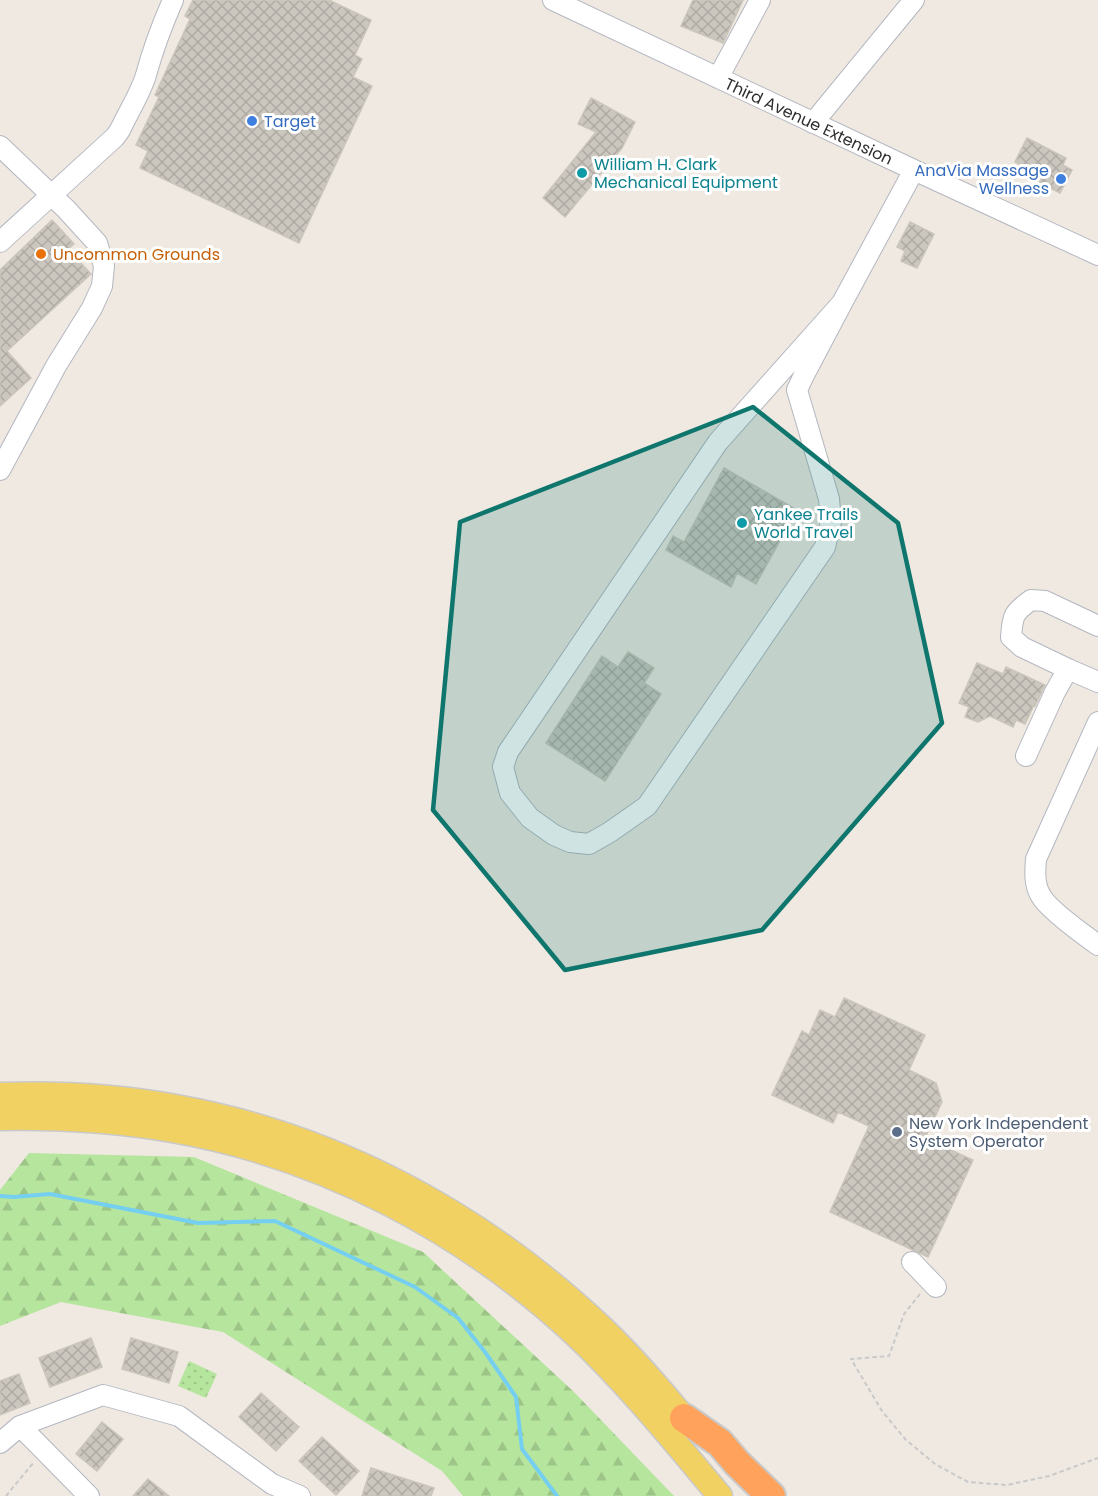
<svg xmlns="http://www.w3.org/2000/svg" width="1098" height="1496" font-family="Poppins,sans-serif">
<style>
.forest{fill:url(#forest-firs)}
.park{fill:url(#park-dots)}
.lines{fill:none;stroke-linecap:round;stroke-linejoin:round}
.stream{stroke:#75cff0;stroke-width:4}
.building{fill:url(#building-cross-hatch);stroke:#cbc5ba;stroke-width:1.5}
.minor-casing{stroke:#b4b7c1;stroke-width:22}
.major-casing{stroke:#c9c9c9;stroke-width:27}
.highway-casing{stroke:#c9c9c9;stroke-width:32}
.path{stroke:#c9c9c9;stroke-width:2;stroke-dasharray:4.5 3;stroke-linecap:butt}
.minor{stroke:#fff;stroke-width:20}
.major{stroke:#f2d163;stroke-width:24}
.highway{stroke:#ffa35c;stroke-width:28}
.marked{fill:#0f766e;fill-opacity:0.2;stroke:#0f766e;stroke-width:4.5;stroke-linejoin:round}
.shop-dot{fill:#3f7fe0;stroke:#fff;stroke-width:2}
.culture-dot{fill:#0f9aa8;stroke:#fff;stroke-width:2}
.food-dot{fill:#e8710a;stroke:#fff;stroke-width:2}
.service-dot{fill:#5c6f8a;stroke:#fff;stroke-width:2}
.labels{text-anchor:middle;stroke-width:6;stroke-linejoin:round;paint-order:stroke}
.shop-label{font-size:16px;fill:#366cbe;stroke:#fff;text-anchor:start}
.street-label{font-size:16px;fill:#2e2e2e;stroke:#fff}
.culture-label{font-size:16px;fill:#0d838f;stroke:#fff;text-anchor:start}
.food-label{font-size:16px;fill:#c56008;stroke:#fff;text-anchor:start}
.service-label{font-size:16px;fill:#4e5e75;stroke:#fff;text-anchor:start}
</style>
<defs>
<pattern id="forest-firs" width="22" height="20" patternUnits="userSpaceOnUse" patternTransform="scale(1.5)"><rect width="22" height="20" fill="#b6e59e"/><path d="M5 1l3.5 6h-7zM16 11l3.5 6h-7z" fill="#9dc588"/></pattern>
<pattern id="park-dots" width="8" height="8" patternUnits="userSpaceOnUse" patternTransform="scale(1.5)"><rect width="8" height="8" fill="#b6e59e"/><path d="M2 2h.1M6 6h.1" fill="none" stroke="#9dc588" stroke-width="1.8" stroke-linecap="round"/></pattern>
<pattern id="building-cross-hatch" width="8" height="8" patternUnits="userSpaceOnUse" patternTransform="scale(1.5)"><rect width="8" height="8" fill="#cbc7bf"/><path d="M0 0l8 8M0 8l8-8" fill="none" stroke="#afaba4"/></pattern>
</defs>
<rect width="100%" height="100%" fill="#efe9e1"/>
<path class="forest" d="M 29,1153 L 194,1157 L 423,1252 L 575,1393 L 674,1496 L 463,1496 L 442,1471 L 223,1332 L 61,1302 L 0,1326 L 0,1190 Z"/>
<path class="park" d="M 189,1361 L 217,1374 L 206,1398 L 178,1386 Z"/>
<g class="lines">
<path class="stream" d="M 0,1196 L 14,1197 L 50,1194 L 198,1223 L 275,1221 L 415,1287 L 458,1318 L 485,1352 L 516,1397 L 522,1449 L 557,1496"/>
</g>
<path class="building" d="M 193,0 L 329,0 L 371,20 L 355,55 L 362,59 L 353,77 L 372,86 L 299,243 L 140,168 L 148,151 L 136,145 L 159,97 L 155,95 L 190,19 L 185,16 Z
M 693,0 L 743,0 L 723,43 L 681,26 Z
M 591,98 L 635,122 L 622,148 L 565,217 L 543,198 L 596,132 L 578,124 Z
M 1027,138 L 1066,158 L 1063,165 L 1072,170 L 1060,193 L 1029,177 L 1032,171 L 1015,162 Z
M 52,220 L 74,244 L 68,249 L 91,274 L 7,351 L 31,378 L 0,406 L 0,270 Z
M 910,222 L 934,234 L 917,268 L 901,261 L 905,251 L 897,247 Z
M 724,468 L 797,510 L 756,584 L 737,573 L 731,587 L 666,550 L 673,536 L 684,542 Z
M 628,652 L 654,668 L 644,683 L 661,694 L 605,781 L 546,743 L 602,656 L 618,667 Z
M 977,663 L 1003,674 L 1006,667 L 1045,685 L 1035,706 L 1034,705 L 1025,724 L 1016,720 L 1013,727 L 990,716 L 978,722 L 965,717 L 969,707 L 959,703 Z
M 844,998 L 925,1035 L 909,1070 L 936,1083 L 942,1102 L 925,1138 L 973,1160 L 928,1257 L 830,1212 L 869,1126 L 838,1112 L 833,1123 L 772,1095 L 802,1031 L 809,1035 L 820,1010 L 835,1017 Z
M 91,1338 L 102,1367 L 50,1387 L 39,1358 Z
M 131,1338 L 178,1352 L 169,1383 L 122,1369 Z
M 19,1374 L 30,1403 L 0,1415 L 0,1381 Z
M 261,1393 L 299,1427 L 276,1451 L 239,1417 Z
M 102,1422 L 123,1439 L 97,1471 L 76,1454 Z
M 322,1437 L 359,1471 L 336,1495 L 299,1461 Z
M 371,1468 L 434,1488 L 431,1496 L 362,1496 Z
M 148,1479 L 169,1496 L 133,1496 Z"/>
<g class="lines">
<g class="minor-casing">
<path id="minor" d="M 553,0 L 914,170 L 1098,255
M 718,78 L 760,0
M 813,123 L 914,0
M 0,146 L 66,209 L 97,243 L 104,266 L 102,286 L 92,308 L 56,366 L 0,470
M 0,242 L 115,137 L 120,130 C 128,113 141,92 146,75 C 153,49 162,25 173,0
M 842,303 L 804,375 L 797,390 L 829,499 L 831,522 L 825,547 L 647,806 L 610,832 L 589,844 L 570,842 L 554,835 L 530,818 L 510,793 L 503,767 L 508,752 L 718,442 L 842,303 L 914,170
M 1068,669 L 1022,647 L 1011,637 C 1013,615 1013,613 1031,600 L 1045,601 L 1098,626
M 1098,722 L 1036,859 C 1035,871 1034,885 1041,896 C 1048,909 1084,935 1098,945
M 1026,756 L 1055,692 L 1068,669 L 1098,682
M 912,1262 L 936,1287
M 20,1426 L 89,1496
M 0,1443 L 20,1426 L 103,1395 L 179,1416 L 272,1484 L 300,1496"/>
</g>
<g class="major-casing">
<path id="major" d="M 0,1095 C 59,1093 118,1096 176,1107 C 331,1135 472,1209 588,1315 C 623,1346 654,1382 684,1418
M 0,1118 C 58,1117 115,1120 172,1130 C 322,1156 463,1230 575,1334 C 628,1384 673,1440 720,1496"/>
</g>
<g class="highway-casing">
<path id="highway" d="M 684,1418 L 720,1443 L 737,1463 L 771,1496"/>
</g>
<path class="path" d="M 920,1294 L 904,1314 L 889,1356 L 851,1359 L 882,1411 L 906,1440 L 935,1464 L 968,1482 L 1007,1485 L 1049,1476 L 1098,1458
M 6,1496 L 34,1462"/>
<use href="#minor" class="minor"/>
<use href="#major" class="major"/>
<use href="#highway" class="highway"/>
</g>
<path class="marked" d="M 753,407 L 898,523 L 942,723 L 762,930 L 565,970 L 433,810 L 460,522 Z"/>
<g class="shop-dot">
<circle cx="252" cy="121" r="6"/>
<circle cx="1061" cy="179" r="6"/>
</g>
<g class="culture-dot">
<circle cx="582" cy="173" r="6"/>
<circle cx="742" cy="523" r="6"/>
</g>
<circle class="food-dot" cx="41" cy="254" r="6"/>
<circle class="service-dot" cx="897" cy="1132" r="6"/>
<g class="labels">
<g class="shop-label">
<text x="264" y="127">Target</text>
<text x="1049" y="176" text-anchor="end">AnaVia Massage<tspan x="1049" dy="18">Wellness</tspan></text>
</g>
<g class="street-label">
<text transform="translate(809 121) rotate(25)" y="6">Third Avenue Extension</text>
</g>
<g class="culture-label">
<text x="594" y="170">William H. Clark<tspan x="594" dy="18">Mechanical Equipment</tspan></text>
<text x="754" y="520">Yankee Trails<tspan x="754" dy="18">World Travel</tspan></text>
</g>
<g class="food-label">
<text x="53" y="260">Uncommon Grounds</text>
</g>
<g class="service-label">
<text x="909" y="1129">New York Independent<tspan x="909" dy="18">System Operator</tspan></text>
</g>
</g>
</svg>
